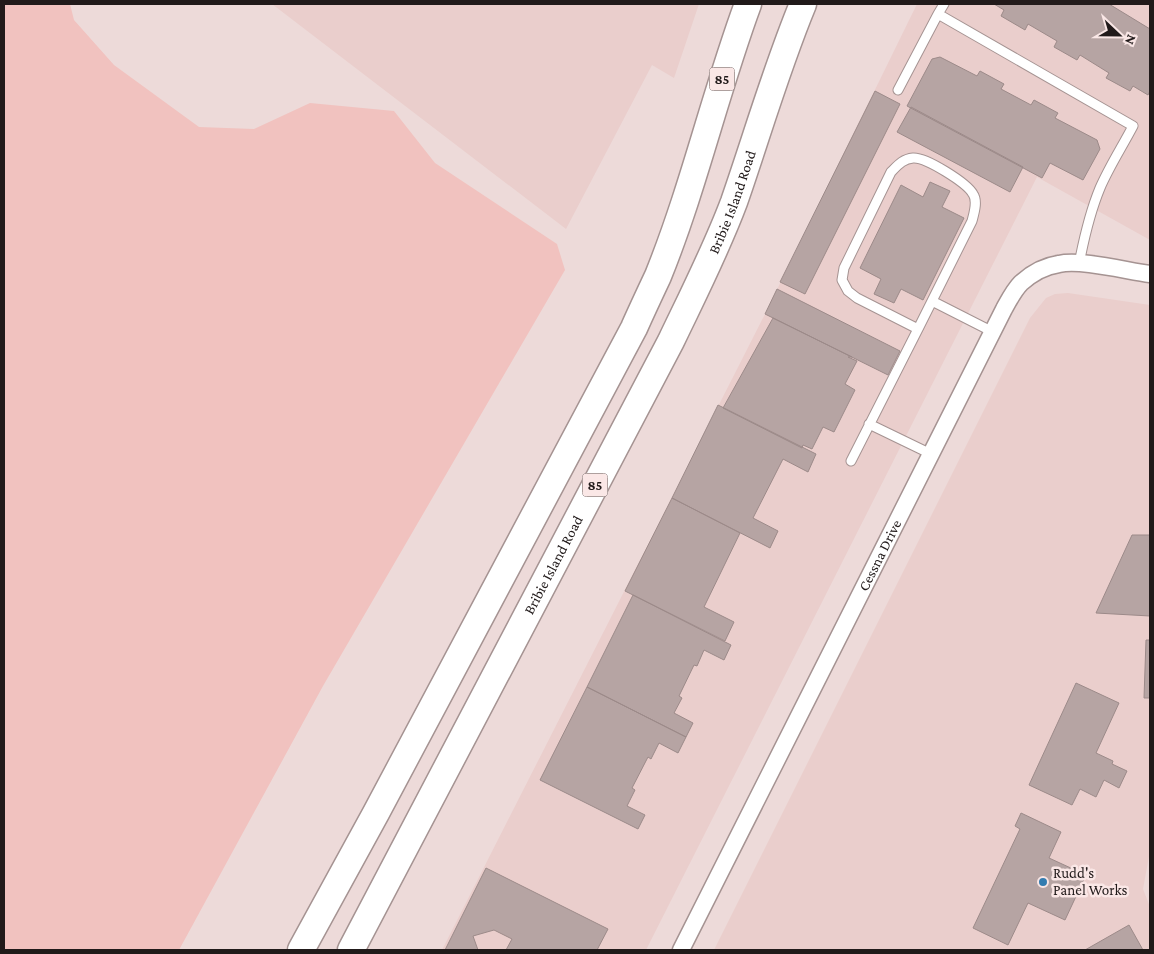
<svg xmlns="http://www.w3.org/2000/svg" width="1154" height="954" font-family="'Crimson Pro',serif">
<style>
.built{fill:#eacecc}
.green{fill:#f1c2bf}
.building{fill:#b6a4a3;stroke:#9c8a89}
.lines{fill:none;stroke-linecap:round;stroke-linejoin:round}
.service-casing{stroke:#a59392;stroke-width:11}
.minor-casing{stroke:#a59392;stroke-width:19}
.primary-casing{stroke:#a59392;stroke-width:29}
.service{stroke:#fff;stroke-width:9}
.minor{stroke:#fff;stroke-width:16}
.primary{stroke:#fff;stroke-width:26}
.poi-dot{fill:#337cb0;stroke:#fae7e6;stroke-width:2}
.labels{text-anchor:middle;stroke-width:5;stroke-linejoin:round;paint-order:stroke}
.shield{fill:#fae7e6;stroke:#625857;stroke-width:1}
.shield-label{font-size:14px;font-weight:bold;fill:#211a1a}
.street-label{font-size:15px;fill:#211a1a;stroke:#fae7e6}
.poi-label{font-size:15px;fill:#211a1a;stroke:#fae7e6;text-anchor:start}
</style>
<rect width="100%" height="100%" fill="#eddad9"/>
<path class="built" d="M 272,4 L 699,4 L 674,78 L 652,65 L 566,229 Z
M 917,4 L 1150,4 L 1150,240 L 1037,177 L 646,950 L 442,950 L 765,314 Z
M 1068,293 L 1150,305 L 1150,851 L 1143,889 L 1150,907 L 1150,950 L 714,950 L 1030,318 L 1046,298 L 1055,294 Z"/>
<path class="green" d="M 4,4 L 70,4 L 74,20 L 114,65 L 199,127 L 254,129 L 310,103 L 394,111 L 435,163 L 557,244 L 565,270 L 323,686 L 179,950 L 4,950 Z"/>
<path class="building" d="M 994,4 L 1109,4 L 1150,29 L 1150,91 L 1148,95 L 1133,86 L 1130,91 L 1106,78 L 1109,73 L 1080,55 L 1077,60 L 1054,47 L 1057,41 L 1028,24 L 1025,30 L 1001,16 L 1004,10 Z
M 940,57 L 977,76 L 980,71 L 1004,84 L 1001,89 L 1031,105 L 1034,100 L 1058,113 L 1055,118 L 1097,140 L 1100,149 L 1083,180 L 1050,163 L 1042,178 L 907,106 L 932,59 Z
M 875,91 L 900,104 L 805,294 L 780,282 Z
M 911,107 L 1023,167 L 1010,192 L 897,132 Z
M 930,182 L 950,191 L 942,207 L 964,218 L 923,300 L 901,289 L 894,303 L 874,294 L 881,279 L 860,268 L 901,185 L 923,197 Z
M 777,289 L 900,351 L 888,375 L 765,314 Z
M 773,318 L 852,357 L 848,357 L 857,361 L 845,384 L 855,390 L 834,432 L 823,427 L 812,449 L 803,445 L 802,448 L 723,408 Z
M 718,405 L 816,454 L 808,472 L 783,459 L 753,518 L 778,531 L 770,548 L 672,498 Z
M 672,498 L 740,533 L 704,607 L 734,622 L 725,641 L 625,591 Z
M 1132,535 L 1150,535 L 1150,616 L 1096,613 Z
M 633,595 L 731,645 L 724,660 L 704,650 L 697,666 L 694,665 L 679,696 L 682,698 L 674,713 L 693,723 L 686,737 L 587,687 Z
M 1146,640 L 1150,640 L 1150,698 L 1144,698 Z
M 1076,683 L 1119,703 L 1096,753 L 1113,761 L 1112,764 L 1127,771 L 1119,788 L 1104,780 L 1096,797 L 1080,789 L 1072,805 L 1029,785 Z
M 587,687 L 686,737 L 678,753 L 659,743 L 651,759 L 648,757 L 632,788 L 635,790 L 627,806 L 645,815 L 638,829 L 540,780 Z
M 1021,813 L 1061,832 L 1049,858 L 1086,875 L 1065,920 L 1028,903 L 1008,945 L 973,928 L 1020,829 L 1015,826 Z
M 486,868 L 608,929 L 597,950 L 506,950 L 512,939 L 494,930 L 473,936 L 478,950 L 445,950 Z
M 1129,925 L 1143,950 L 1085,950 Z"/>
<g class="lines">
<g class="service-casing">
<path id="service" d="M 944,4 L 938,14 L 1133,126 C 1122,147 1109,167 1100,188 C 1090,212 1084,238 1079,264
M 898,90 L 938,14
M 932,301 L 918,329 L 857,298 L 848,291 L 842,280 L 844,268 L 891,172 C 898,165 903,159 913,158 C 926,157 967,183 973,194 C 978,201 974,213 972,221 L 932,301 L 993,332
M 869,424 L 931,454
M 851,461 L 918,329"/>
</g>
<g class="minor-casing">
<g id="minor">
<path id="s1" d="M 681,950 L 1004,309 C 1009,300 1014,290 1021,283 C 1031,274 1045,266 1059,264 C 1080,259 1127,271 1150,274"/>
</g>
</g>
<g class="primary-casing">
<g id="primary">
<path d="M 301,950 L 376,813 L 634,328 C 642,310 650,293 658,276 C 694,187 715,93 748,4"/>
<path id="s2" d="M 351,950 L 671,341 C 693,295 716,250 734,202 C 757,136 776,69 803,4"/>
</g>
</g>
<use href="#service" class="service"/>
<use href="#minor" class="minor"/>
<use href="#primary" class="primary"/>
</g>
<circle class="poi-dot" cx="1043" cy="882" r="5"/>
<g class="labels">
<g class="shield">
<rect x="709.5" y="67.5" width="25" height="23" rx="4"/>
<rect x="582.5" y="473.5" width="25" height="23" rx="4"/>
</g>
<g class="shield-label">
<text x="722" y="84">85</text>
<text x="595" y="490">85</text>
</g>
<g class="street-label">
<text dy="5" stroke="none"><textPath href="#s2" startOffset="840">Bribie Island Road</textPath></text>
<text dy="5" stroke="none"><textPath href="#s1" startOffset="442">Cessna Drive</textPath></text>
<text dy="5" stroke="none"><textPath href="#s2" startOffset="435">Bribie Island Road</textPath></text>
</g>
<g class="poi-label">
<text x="1053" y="878">Rudd's<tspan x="1053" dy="17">Panel Works</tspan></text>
</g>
</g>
<rect width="1154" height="954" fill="none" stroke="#211a1a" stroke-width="10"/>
<g transform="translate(1119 35) rotate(112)" stroke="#fae7e6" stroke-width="4" paint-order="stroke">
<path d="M0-4L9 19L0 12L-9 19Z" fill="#211a1a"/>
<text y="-8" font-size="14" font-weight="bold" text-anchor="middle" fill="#211a1a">N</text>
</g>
</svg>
